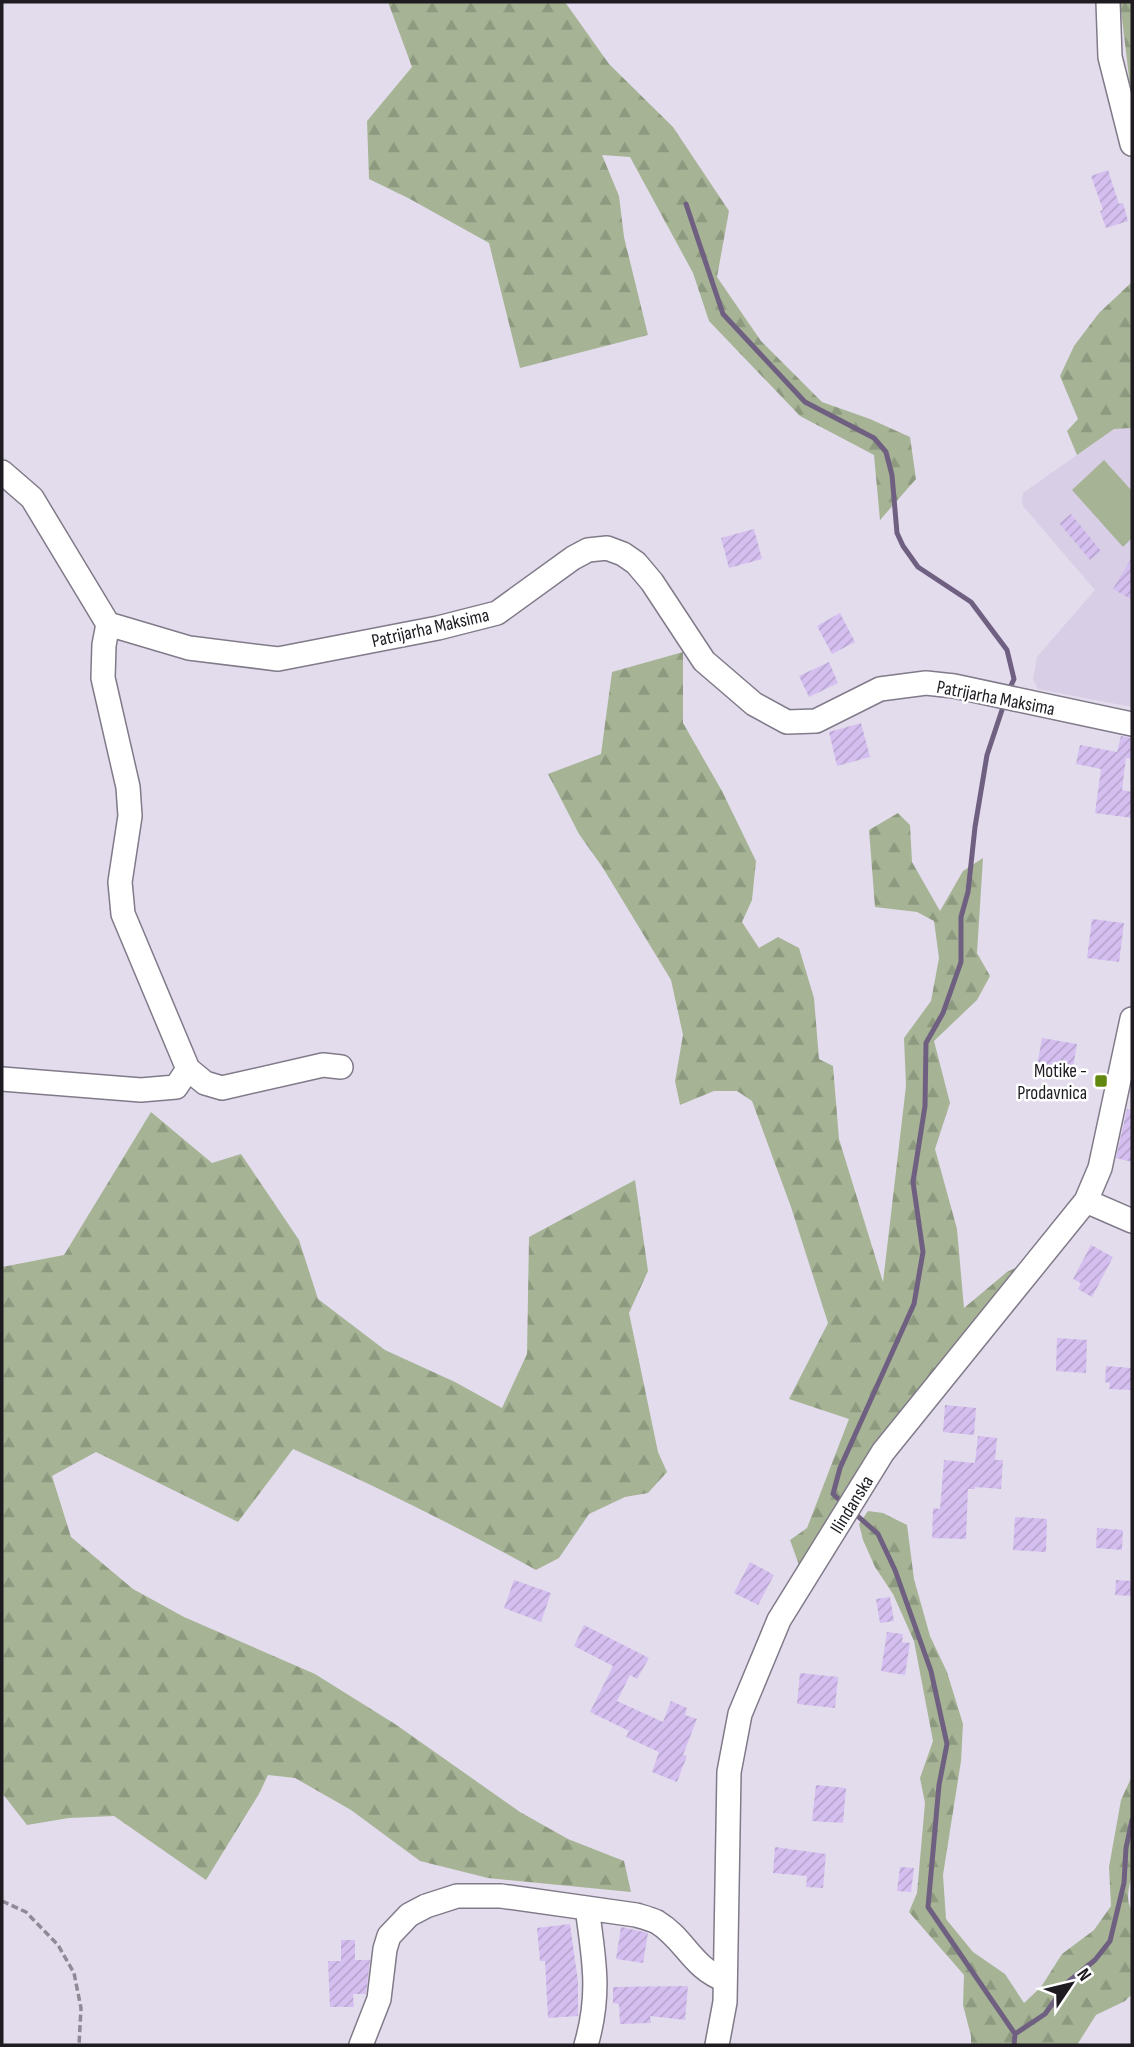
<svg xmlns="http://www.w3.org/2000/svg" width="1134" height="2047" font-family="'Sofia Sans Condensed',sans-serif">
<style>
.built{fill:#d8cee5}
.forest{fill:url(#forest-firs)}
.park{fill:#a6b495}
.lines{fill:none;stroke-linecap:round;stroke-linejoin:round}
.stream{stroke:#6f6082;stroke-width:5}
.building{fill:url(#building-hatch)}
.minor-casing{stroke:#807a89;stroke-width:26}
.path{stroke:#8f8a96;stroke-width:3.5;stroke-dasharray:7 3.5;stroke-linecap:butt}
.minor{stroke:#fff;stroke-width:23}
.poi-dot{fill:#63880f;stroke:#fff;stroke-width:2.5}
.labels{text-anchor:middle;stroke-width:5;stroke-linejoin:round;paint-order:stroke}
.street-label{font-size:19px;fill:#1e1b21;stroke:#fff}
.poi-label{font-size:19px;fill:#1e1b21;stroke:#fff;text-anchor:end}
</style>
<defs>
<pattern id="forest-firs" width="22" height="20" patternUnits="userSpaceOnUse" patternTransform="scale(1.75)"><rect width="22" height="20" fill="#a6b495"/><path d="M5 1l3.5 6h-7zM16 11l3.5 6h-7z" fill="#8e9a80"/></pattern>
<pattern id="building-hatch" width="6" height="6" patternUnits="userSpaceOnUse" patternTransform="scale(1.75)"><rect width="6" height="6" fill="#d5bff0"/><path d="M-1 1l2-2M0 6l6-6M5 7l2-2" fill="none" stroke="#b6a4ce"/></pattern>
</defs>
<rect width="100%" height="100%" fill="#e3dced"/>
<path class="built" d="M 1132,428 L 1132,707 L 1038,689 L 1033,679 L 1037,657 L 1095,590 L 1023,506 L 1022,499 L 1023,493 L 1114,429 Z"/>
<path class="forest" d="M 388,2 L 565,2 L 609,64 L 673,127 L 729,211 L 717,277 L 761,341 L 822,402 L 870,419 L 910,437 L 916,479 L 880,520 L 874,455 L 800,416 L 709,321 L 693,273 L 630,157 L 602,155 L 619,196 L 624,237 L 648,335 L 520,368 L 489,243 L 410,199 L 369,179 L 367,121 L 412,67 Z
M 1120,2 L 1132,2 L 1132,102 Z
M 1132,282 L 1132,428 L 1114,429 L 1077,455 L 1067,431 L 1078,419 L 1060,376 L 1074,346 L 1099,313 Z
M 683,652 L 683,723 L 722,791 L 756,861 L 752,900 L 742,922 L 759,948 L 778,937 L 799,948 L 814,998 L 819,1059 L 833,1066 L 839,1139 L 883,1282 L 906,1086 L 904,1038 L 931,1001 L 939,958 L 934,921 L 917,912 L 875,907 L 869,830 L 898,813 L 910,825 L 912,862 L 940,911 L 963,871 L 983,858 L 977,953 L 990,976 L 977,1000 L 934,1041 L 950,1103 L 935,1149 L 957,1229 L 964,1308 L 1007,1272 L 1017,1267 L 882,1435 L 799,1565 L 790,1540 L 807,1528 L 849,1419 L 789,1399 L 828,1323 L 791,1207 L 752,1101 L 737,1091 L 714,1091 L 680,1105 L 675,1081 L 683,1035 L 671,980 L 603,868 L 579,834 L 548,774 L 601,754 L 612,672 Z
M 151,1112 L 212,1163 L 241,1154 L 299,1240 L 318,1299 L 385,1350 L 455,1382 L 502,1408 L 527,1354 L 529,1237 L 635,1180 L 648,1271 L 629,1313 L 658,1452 L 667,1472 L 648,1493 L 625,1497 L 589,1514 L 559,1558 L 536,1570 C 456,1526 376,1486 293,1449 L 238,1522 L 96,1452 L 52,1476 L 71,1537 L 133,1589 L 184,1617 L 315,1674 L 395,1724 L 520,1812 L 568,1839 L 624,1861 L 631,1892 L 488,1878 L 420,1861 L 351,1810 L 295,1778 L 268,1775 L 259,1794 L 206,1880 L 114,1816 L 69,1818 L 27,1825 L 2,1793 L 2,1267 L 64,1255 Z
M 868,1511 L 883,1513 L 907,1525 L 914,1579 L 930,1636 L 947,1672 L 963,1724 L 961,1761 L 943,1875 L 946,1919 L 973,1952 L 1005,1974 L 1024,2003 L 1041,1987 L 1062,1954 L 1094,1930 L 1111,1906 L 1109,1867 L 1121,1800 L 1132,1776 L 1132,1875 C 1129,1886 1125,1901 1132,1910 L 1132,1994 L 1125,2001 L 1096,2015 L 1077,2045 L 971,2045 L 971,2036 L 963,2005 L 964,1975 L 909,1912 L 917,1893 L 925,1803 L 920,1778 L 933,1741 L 914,1641 L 893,1594 L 875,1567 L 863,1540 L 859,1524 Z"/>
<path class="park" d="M 1104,460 L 1132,491 L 1132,538 L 1123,547 L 1072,490 Z"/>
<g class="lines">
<path class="stream" d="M 686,204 L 723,314 L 805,402 L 874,438 L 886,452 L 892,475 L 897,533 L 903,546 L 918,567 L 971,602 L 1007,650 L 1014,679 L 1008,692
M 844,1504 L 833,1494 L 840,1468 L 914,1304 L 923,1252 L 913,1182 L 925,1106 L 926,1043 L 943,1013 L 961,962 L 961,917 L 968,892 L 975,827 L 987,755 L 1005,701
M 852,1511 L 878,1534 L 895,1570 L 931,1671 L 947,1744 L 939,1785 L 928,1907 L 1015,2034
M 1015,2034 L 1045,2014 L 1068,1982 L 1095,1960 L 1110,1941 L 1124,1883 L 1126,1848 L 1132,1820
M 1014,2045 L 1015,2034"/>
</g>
<path class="building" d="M 1108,170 L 1119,204 L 1123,203 L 1128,221 L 1106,228 L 1100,211 L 1103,210 L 1091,176 Z
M 1071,514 L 1101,551 L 1090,560 L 1059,523 Z
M 754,529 L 762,559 L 729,568 L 721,538 Z
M 1132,557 L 1132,600 L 1113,589 Z
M 840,613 L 855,642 L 832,654 L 817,626 Z
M 829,662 L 838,683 L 809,697 L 799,676 Z
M 861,723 L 870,757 L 837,766 L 829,732 Z
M 1121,736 L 1132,738 L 1132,759 L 1126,758 L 1122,790 L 1132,792 L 1132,818 L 1095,813 L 1101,769 L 1076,764 L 1080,745 L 1117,752 Z
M 1092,919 L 1124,923 L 1119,962 L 1087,958 Z
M 1042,1038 L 1077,1044 L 1071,1079 L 1036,1072 Z
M 1127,1109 L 1132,1110 L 1132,1162 L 1116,1158 Z
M 1091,1245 L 1113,1257 L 1092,1297 L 1078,1289 L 1081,1283 L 1073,1279 Z
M 1057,1338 L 1087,1340 L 1086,1373 L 1056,1371 Z
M 1106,1366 L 1132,1368 L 1132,1390 L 1109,1389 L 1110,1383 L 1105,1382 Z
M 945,1405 L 976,1408 L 974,1435 L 943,1432 Z
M 978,1436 L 997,1438 L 995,1460 L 1003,1460 L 1001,1489 L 975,1487 L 975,1489 L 968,1489 L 966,1539 L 932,1538 L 933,1508 L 940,1509 L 944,1460 L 975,1463 Z
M 1015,1517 L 1047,1519 L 1046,1552 L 1013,1550 Z
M 1097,1528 L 1123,1530 L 1122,1550 L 1096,1548 Z
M 750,1562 L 774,1575 L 758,1605 L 734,1593 Z
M 514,1580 L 551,1593 L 541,1622 L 504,1608 Z
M 1116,1580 L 1132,1581 L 1132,1596 L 1115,1595 Z
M 890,1597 L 894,1621 L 880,1623 L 876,1599 Z
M 584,1625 L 649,1658 L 637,1679 L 630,1675 L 617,1701 L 663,1722 L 671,1701 L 687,1708 L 685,1715 L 697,1719 L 683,1755 L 687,1756 L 677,1782 L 652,1772 L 659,1752 L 626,1737 L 629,1731 L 590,1712 L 613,1666 L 574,1646 Z
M 887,1632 L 903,1634 L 902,1642 L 910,1643 L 905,1675 L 881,1671 Z
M 800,1673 L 838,1677 L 835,1708 L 797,1704 Z
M 816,1785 L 846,1788 L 843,1823 L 812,1821 Z
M 775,1847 L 826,1854 L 823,1888 L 806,1887 L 807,1876 L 773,1873 Z
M 900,1867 L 914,1868 L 911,1892 L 897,1891 Z
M 570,1924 L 578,1982 L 578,2016 L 548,2018 L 545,1961 L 540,1961 L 537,1928 Z
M 621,1927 L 648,1933 L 643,1963 L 616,1959 Z
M 341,1940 L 355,1940 L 355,1960 L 370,1960 L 366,1994 L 353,1994 L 354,2007 L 330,2007 L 328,1961 L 341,1961 Z
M 688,1986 L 685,2020 L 650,2016 L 651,2023 L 620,2024 L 619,2004 L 613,2003 L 613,1987 Z"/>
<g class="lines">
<g class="minor-casing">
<path id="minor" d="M 1108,2 L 1110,57 L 1132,144
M 2,472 L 32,498 L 108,624 L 189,648 L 278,659 L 438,628 L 497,613 L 573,558 L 588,550 L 607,548 L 623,554 L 636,563 L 652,582 L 704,661 L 754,704 L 787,722 L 816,721 L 880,689 L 926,683 L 954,686 L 1132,724
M 108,624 L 104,645 L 103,678 L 128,787 L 130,816 L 120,882 L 123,914 L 188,1069
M 2,1079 L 141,1090 L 176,1087 L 188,1069 L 205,1083 L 222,1088 L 323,1065 L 341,1067
M 1086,1201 L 1132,1221
M 361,2045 L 379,1999 L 385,1949 L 389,1936 L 409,1915 L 426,1906 L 457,1896 L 501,1896 L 636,1915 C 643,1917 651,1919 657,1922 C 685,1939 692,1968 725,1980
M 586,2045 C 601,1994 594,1959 587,1908
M 717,2045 L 725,2002 L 729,1772 L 740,1714 L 779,1620 L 883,1452 L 1086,1201 L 1100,1168 L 1132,1019"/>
</g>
<path class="path" d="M 2,1901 L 26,1912 L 58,1945 L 74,1973 L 81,2008 L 79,2045"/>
<use href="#minor" class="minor"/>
</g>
<rect class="poi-dot" x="1094" y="1074" width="14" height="14" rx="3.5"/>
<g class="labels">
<g class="street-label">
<text transform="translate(430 627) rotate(-13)" y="7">Patrijarha Maksima</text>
<text transform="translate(996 697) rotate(11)" y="7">Patrijarha Maksima</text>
<text transform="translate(851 1504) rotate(-58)" y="7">Ilindanska</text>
</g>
<g class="poi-label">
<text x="1087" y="1077">Motike -<tspan x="1087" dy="22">Prodavnica</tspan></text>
</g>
</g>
<rect width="1134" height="2047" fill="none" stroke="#1e1b21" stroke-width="7"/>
<g transform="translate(1071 1984) rotate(55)" stroke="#ffffff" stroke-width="5" paint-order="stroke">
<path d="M0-5L12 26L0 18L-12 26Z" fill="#1e1b21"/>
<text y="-10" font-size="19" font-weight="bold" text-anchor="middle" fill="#1e1b21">N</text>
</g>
</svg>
